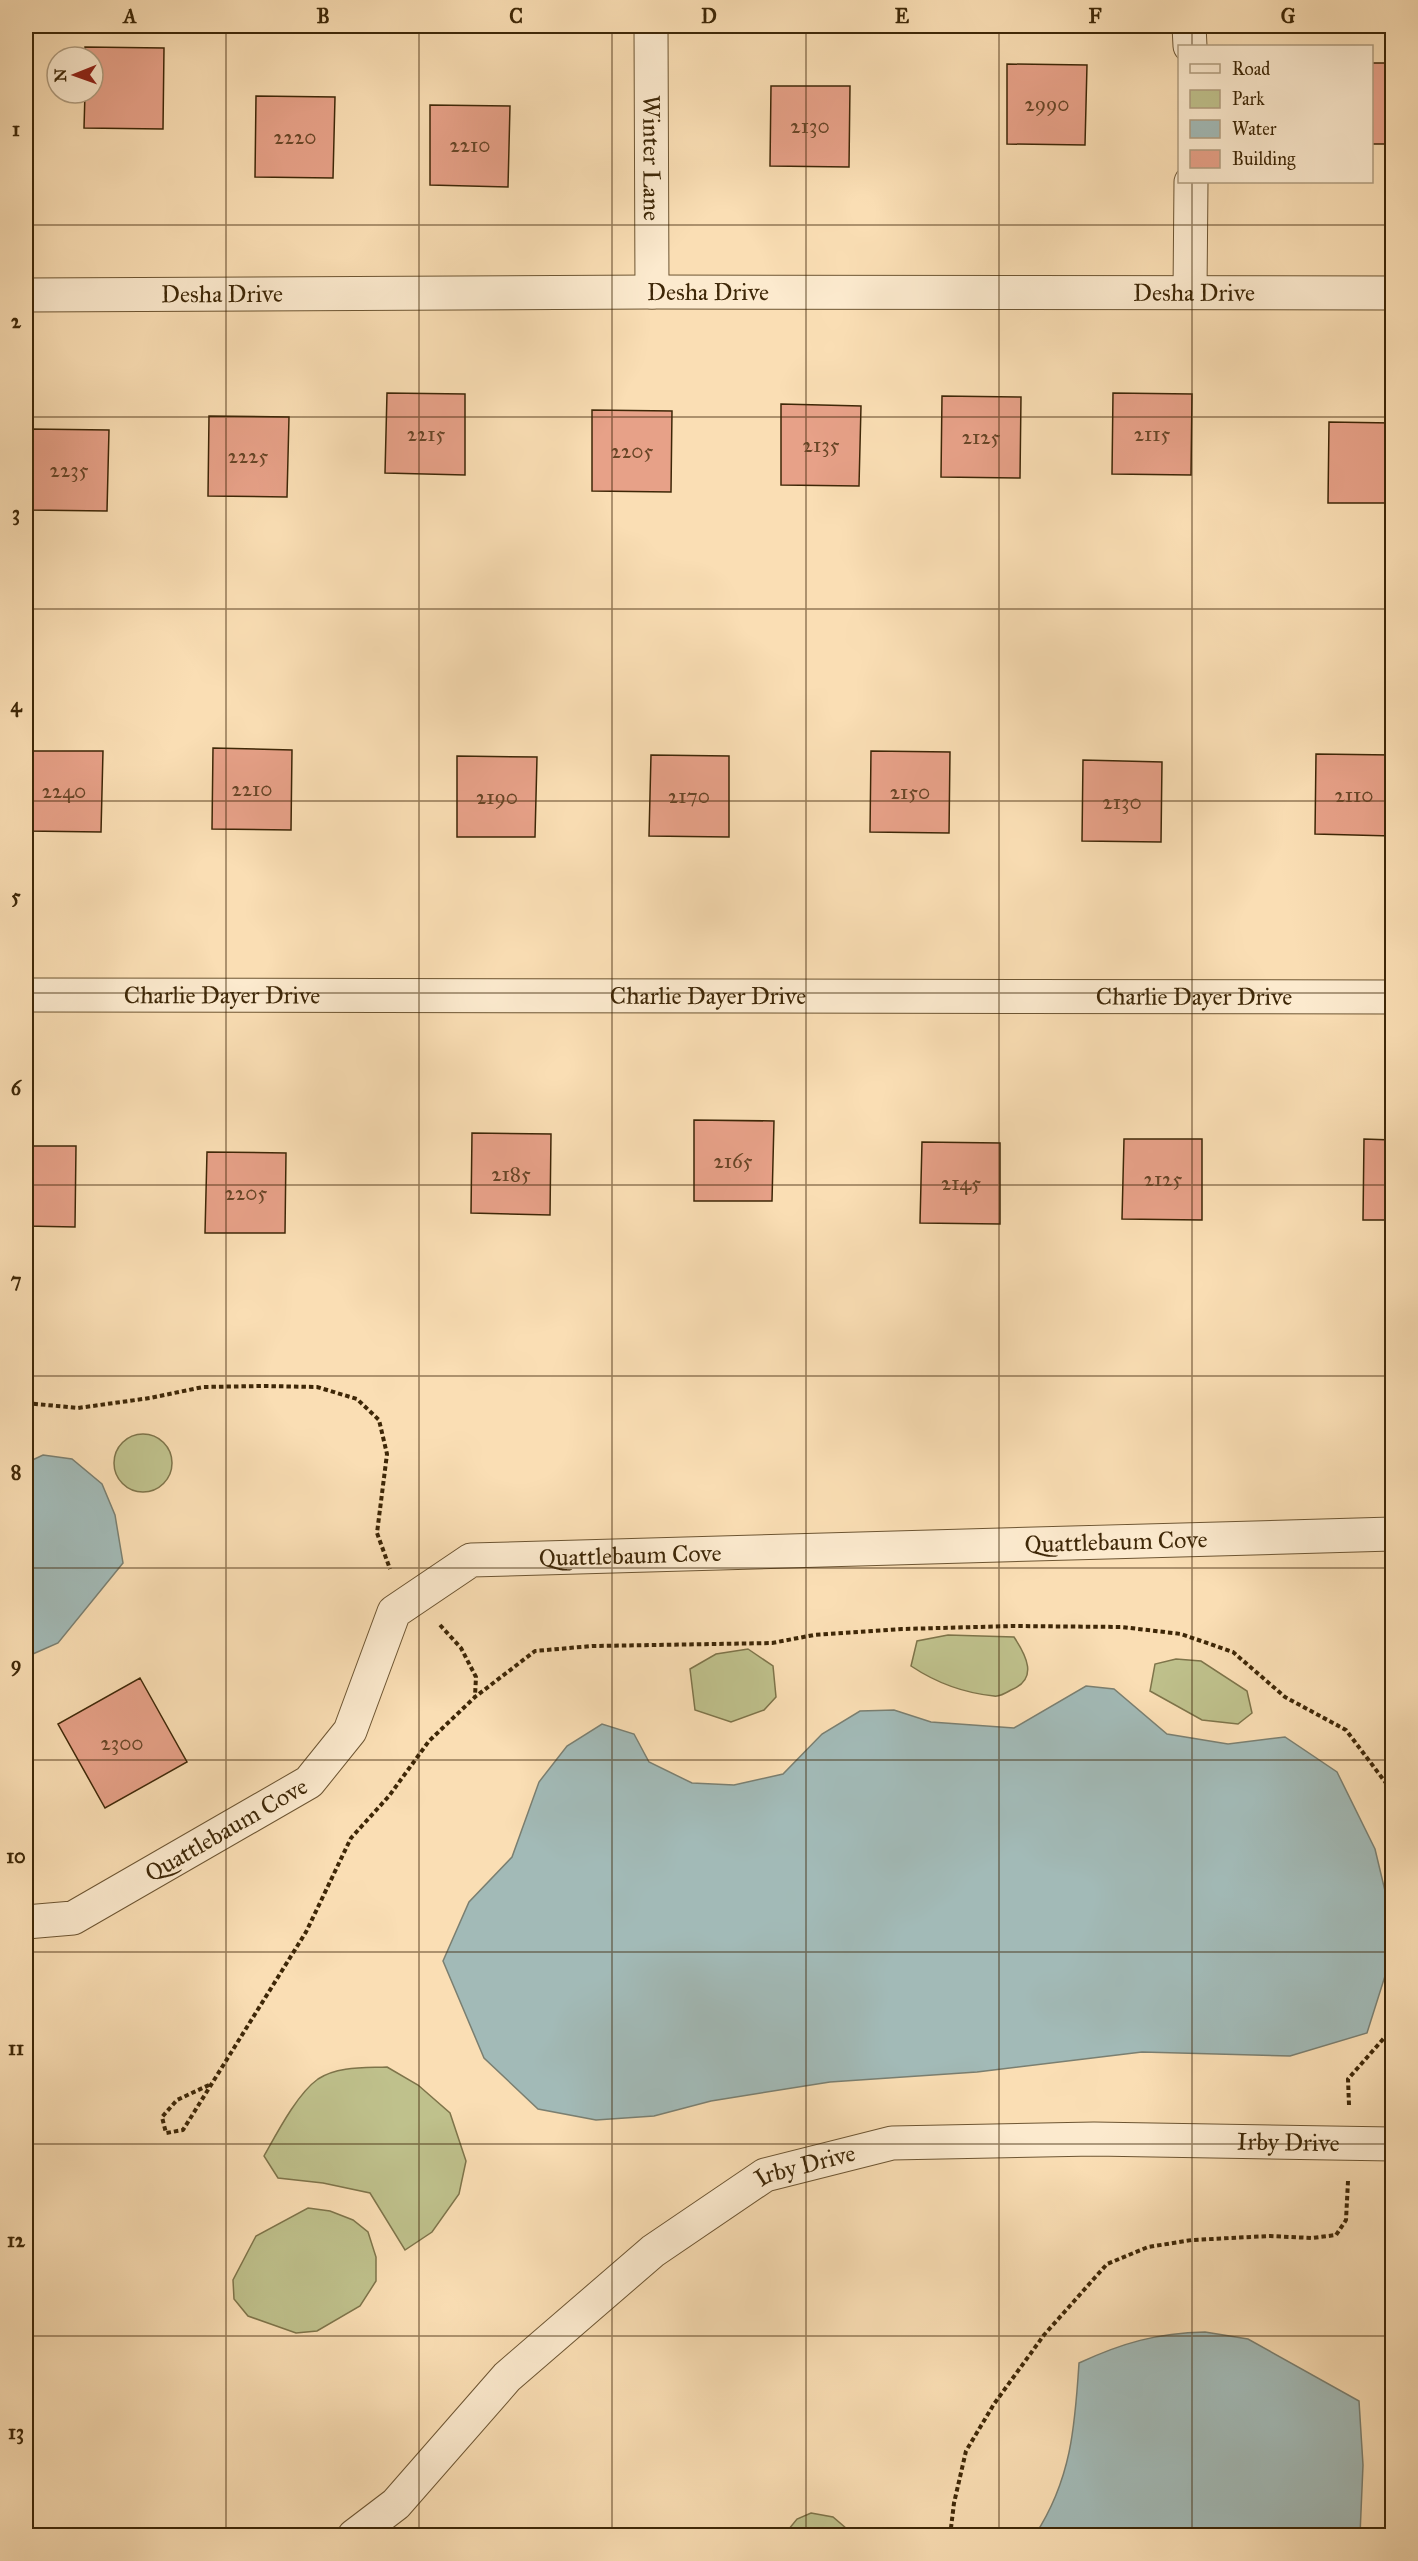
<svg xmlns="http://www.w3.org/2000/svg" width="1418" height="2561" font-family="'IM FELL Great Primer',serif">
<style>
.green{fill:#bfc18c;stroke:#7e744a;stroke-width:1.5}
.water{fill:#a2bab7;stroke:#7a7f71;stroke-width:1.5}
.building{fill:#e7a188;stroke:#3e2707;stroke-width:1.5}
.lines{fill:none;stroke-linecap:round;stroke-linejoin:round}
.minor-casing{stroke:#6d5532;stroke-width:35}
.path{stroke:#3e2707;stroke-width:4;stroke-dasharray:4.5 3;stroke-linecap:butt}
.minor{stroke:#fceace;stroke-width:33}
.grid{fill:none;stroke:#3e2707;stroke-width:1.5;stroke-opacity:0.55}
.labels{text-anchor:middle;stroke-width:5;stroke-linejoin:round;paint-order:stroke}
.number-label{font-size:21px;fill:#684627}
.street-label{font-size:24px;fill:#3e2707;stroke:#fceace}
.neatline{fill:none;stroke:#3e2707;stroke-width:2}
.grid-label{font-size:20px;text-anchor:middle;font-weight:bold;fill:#3e2707}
</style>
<rect width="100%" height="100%" fill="#fadeb4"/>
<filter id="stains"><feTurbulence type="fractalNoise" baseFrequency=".00333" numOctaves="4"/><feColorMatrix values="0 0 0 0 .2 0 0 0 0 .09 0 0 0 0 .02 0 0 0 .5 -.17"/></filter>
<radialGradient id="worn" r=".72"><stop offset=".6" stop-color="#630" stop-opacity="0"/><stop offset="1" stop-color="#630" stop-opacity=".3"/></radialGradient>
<path class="green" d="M114 1463a29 29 0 1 1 58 0a29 29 0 1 1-58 0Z
M 948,1635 L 1014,1637 C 1026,1655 1039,1679 1011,1690 C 1006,1693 999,1697 994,1696 C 964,1693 935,1682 911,1666 L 917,1641 Z
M 748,1649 L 773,1666 L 776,1697 L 764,1710 L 731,1722 L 695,1710 L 690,1669 L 716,1654 Z
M 1176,1659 L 1201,1661 L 1247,1691 L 1252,1713 L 1238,1724 L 1202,1720 L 1150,1691 L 1155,1664 Z
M 387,2067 L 418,2085 L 450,2113 L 466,2161 L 459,2194 L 432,2232 L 405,2250 L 370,2193 L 323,2183 L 278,2178 L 264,2156 C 277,2133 297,2094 318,2079 C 338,2066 365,2068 387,2067 Z
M 308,2208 L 330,2211 L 353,2220 L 368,2232 L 376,2257 L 376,2281 L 360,2306 L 317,2331 L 296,2333 L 248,2316 L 234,2299 L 233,2280 L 256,2236 Z
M 811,2513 L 833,2517 L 854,2535 L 784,2535 L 797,2519 Z"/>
<path class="water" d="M 43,1455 L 72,1459 L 102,1484 L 115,1515 L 123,1563 L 58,1643 L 26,1657 L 26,1463 Z
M 1086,1686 L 1114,1689 L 1167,1734 L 1228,1744 L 1285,1737 L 1337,1772 L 1375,1849 L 1392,1920 L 1392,1954 L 1367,2033 L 1290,2056 L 1142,2052 L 977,2072 L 830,2082 L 711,2101 L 654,2116 L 596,2120 L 538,2109 L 484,2058 L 443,1961 L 469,1902 L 512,1857 L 539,1782 L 567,1746 L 602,1724 L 634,1734 L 649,1762 L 692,1783 L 734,1785 L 783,1774 L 822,1734 L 860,1711 L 894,1710 L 931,1722 L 1014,1728 Z
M 1205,2332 L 1248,2339 L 1359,2401 L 1363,2465 L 1360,2535 L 1035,2535 C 1071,2480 1075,2427 1079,2363 C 1122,2343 1157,2333 1205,2332 Z"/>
<path class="building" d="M 85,47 L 164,48 L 163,129 L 84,128 L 85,93 L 93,93 L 93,57 L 85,57 Z
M 1372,63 L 1387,63 L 1386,144 L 1372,144 Z
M 1007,64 L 1087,65 L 1085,145 L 1007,144 Z
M 771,86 L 850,86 L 849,167 L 770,166 Z
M 256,96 L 335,97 L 333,178 L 255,177 Z
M 430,105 L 510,106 L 508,187 L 430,185 Z
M 387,393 L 465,394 L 465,475 L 385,473 Z
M 1113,393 L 1192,394 L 1191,475 L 1112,474 Z
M 942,396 L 1021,397 L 1020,478 L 941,477 Z
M 781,404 L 861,406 L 859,486 L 781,485 Z
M 592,410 L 672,411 L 671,492 L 592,491 Z
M 209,416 L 289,417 L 287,497 L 208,496 Z
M 1329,422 L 1392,423 L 1392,503 L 1328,503 Z
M 30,429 L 109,430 L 107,511 L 29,510 Z
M 213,748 L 292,750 L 291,830 L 212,829 Z
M 26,751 L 103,751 L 101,832 L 26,831 Z
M 871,751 L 950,752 L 949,833 L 870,832 Z
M 1316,754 L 1392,755 L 1392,836 L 1315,834 Z
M 651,755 L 729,756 L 729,837 L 649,836 Z
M 457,756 L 537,757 L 535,837 L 457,837 Z
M 1083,760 L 1162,762 L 1161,842 L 1082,841 Z
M 694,1120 L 774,1121 L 772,1201 L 694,1201 Z
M 472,1133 L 551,1134 L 550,1215 L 471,1213 Z
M 1124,1139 L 1202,1139 L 1202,1220 L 1122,1219 Z
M 1364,1139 L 1392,1140 L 1392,1220 L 1363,1220 Z
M 922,1142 L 1000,1143 L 1000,1224 L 920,1223 Z
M 26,1146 L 76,1146 L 75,1227 L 26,1226 Z
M 207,1152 L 286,1153 L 285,1233 L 205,1233 Z
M 140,1678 L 187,1762 L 105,1808 L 58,1724 Z"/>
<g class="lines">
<g class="minor-casing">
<g id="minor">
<path id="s1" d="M 651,26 L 652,292"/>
<path d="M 1189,26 L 1190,46"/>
<path d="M 1190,292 L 1191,182"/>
<path id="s2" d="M 26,295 L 652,292 L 1392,293"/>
<path id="s3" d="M 26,995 L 1392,997"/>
<path id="s4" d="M 26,1922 L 73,1918 L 309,1782 L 350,1731 L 394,1612 L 471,1560 L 1392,1534"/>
<path id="s5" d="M 354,2536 L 396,2504 L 507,2377 L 653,2251 L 765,2175 L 892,2143 L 1094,2139 L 1392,2144"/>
</g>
</g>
<path class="path" d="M 26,1403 L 78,1408 L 150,1398 L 203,1387 L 264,1386 L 317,1387 L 357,1399 L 379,1420 L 387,1454 L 377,1533 L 390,1569
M 440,1625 L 461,1648 L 476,1677 L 475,1696
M 209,2085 L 177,2100 L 162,2117 L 166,2133 L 183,2130 L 306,1932 L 351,1838 L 389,1796 L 429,1741 L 475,1697 L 535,1651 L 592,1646 L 772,1643 L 814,1635 L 902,1629 L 1014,1626 L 1122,1627 L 1181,1634 L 1233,1652 L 1285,1697 L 1346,1730 L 1392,1791
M 1349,2105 L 1348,2079 L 1392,2029
M 950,2536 L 954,2503 L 966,2451 L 994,2404 L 1044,2335 L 1107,2264 L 1148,2247 L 1192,2240 L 1270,2236 L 1312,2238 L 1336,2235 L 1346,2220 L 1348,2181"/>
<use href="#minor" class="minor"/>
</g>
<path class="grid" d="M 226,26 L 226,2536M 419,26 L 419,2536M 612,26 L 612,2536M 806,26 L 806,2536M 999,26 L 999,2536M 1192,26 L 1192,46M 1192,182 L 1192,2536M 26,225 L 1392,225M 26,417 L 1392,417M 26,609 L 1392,609M 26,801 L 1392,801M 26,993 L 1392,993M 26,1185 L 1392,1185M 26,1376 L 1392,1376M 26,1568 L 1392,1568M 26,1760 L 1392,1760M 26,1952 L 1392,1952M 26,2144 L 1392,2144M 26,2336 L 1392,2336"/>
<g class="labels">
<g class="number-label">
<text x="1047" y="111">2990</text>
<text x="810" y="133">2130</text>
<text x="295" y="144">2220</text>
<text x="470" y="152">2210</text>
<text x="426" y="441">2215</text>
<text x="1152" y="441">2115</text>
<text x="981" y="444">2125</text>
<text x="821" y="452">2135</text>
<text x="632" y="458">2205</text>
<text x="248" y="463">2225</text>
<text x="69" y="477">2235</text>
<text x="252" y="796">2210</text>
<text x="64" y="798">2240</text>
<text x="910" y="799">2150</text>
<text x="1354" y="802">2110</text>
<text x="689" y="803">2170</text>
<text x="497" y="804">2190</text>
<text x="1122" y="809">2130</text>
<text x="733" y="1168">2165</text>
<text x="511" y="1181">2185</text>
<text x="1163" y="1186">2125</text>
<text x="961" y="1190">2145</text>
<text x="246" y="1200">2205</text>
<text x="122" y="1750">2300</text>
</g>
<g class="street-label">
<text dy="8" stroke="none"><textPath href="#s1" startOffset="132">Winter Lane</textPath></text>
<text dy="8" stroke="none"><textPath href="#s2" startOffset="682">Desha Drive</textPath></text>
<text dy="8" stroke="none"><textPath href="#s2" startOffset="1168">Desha Drive</textPath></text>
<text dy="8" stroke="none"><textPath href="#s2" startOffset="196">Desha Drive</textPath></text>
<text dy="8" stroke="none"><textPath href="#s3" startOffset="196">Charlie Dayer Drive</textPath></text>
<text dy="8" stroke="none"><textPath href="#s3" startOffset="682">Charlie Dayer Drive</textPath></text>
<text dy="8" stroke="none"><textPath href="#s3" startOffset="1168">Charlie Dayer Drive</textPath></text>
<text dy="8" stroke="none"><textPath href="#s4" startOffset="1250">Quattlebaum Cove</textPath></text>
<text dy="8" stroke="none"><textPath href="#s4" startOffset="764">Quattlebaum Cove</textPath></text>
<text dy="8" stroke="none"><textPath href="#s4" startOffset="224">Quattlebaum Cove</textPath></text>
<text dy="8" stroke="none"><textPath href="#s5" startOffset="1077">Irby Drive</textPath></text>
<text dy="8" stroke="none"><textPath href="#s5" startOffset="591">Irby Drive</textPath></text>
</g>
</g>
<rect width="1418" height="2561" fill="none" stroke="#fadeb4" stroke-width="66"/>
<rect x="1178" y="45" width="195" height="138" fill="#fceace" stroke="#b09c7e" stroke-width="1.5"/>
<rect x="1190" y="64" width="30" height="9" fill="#fceace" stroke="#b09c7e" stroke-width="1.5"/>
<text x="1232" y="75" font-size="18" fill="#3e2707">Road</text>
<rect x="1190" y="90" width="30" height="18" fill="#bfc18c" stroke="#b09c7e" stroke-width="1.5"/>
<text x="1232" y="105" font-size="18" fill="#3e2707">Park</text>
<rect x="1190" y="120" width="30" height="18" fill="#a2bab7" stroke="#b09c7e" stroke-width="1.5"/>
<text x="1232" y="135" font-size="18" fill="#3e2707">Water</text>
<rect x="1190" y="150" width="30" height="18" fill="#e7a188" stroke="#b09c7e" stroke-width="1.5"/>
<text x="1232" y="165" font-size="18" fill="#3e2707">Building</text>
<g transform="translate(75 75) rotate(269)"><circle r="28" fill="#fceace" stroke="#b09c7e" stroke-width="1.5"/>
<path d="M0-4.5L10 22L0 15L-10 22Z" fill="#8f2418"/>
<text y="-9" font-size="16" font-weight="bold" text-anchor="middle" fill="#3e2707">N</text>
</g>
<rect x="33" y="33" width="1352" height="2495" class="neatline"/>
<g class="grid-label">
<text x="130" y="23">A</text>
<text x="323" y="23">B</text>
<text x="516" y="23">C</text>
<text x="709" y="23">D</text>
<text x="902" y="23">E</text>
<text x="1095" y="23">F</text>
<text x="1288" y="23">G</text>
<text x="16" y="136">1</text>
<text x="16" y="328">2</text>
<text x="16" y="520">3</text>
<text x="16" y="712">4</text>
<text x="16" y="903">5</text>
<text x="16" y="1095">6</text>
<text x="16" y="1287">7</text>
<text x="16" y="1479">8</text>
<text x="16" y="1671">9</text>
<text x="16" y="1863">10</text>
<text x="16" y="2055">11</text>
<text x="16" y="2247">12</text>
<text x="16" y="2439">13</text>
</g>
<rect width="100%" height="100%" filter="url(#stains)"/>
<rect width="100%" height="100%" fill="url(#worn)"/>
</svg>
